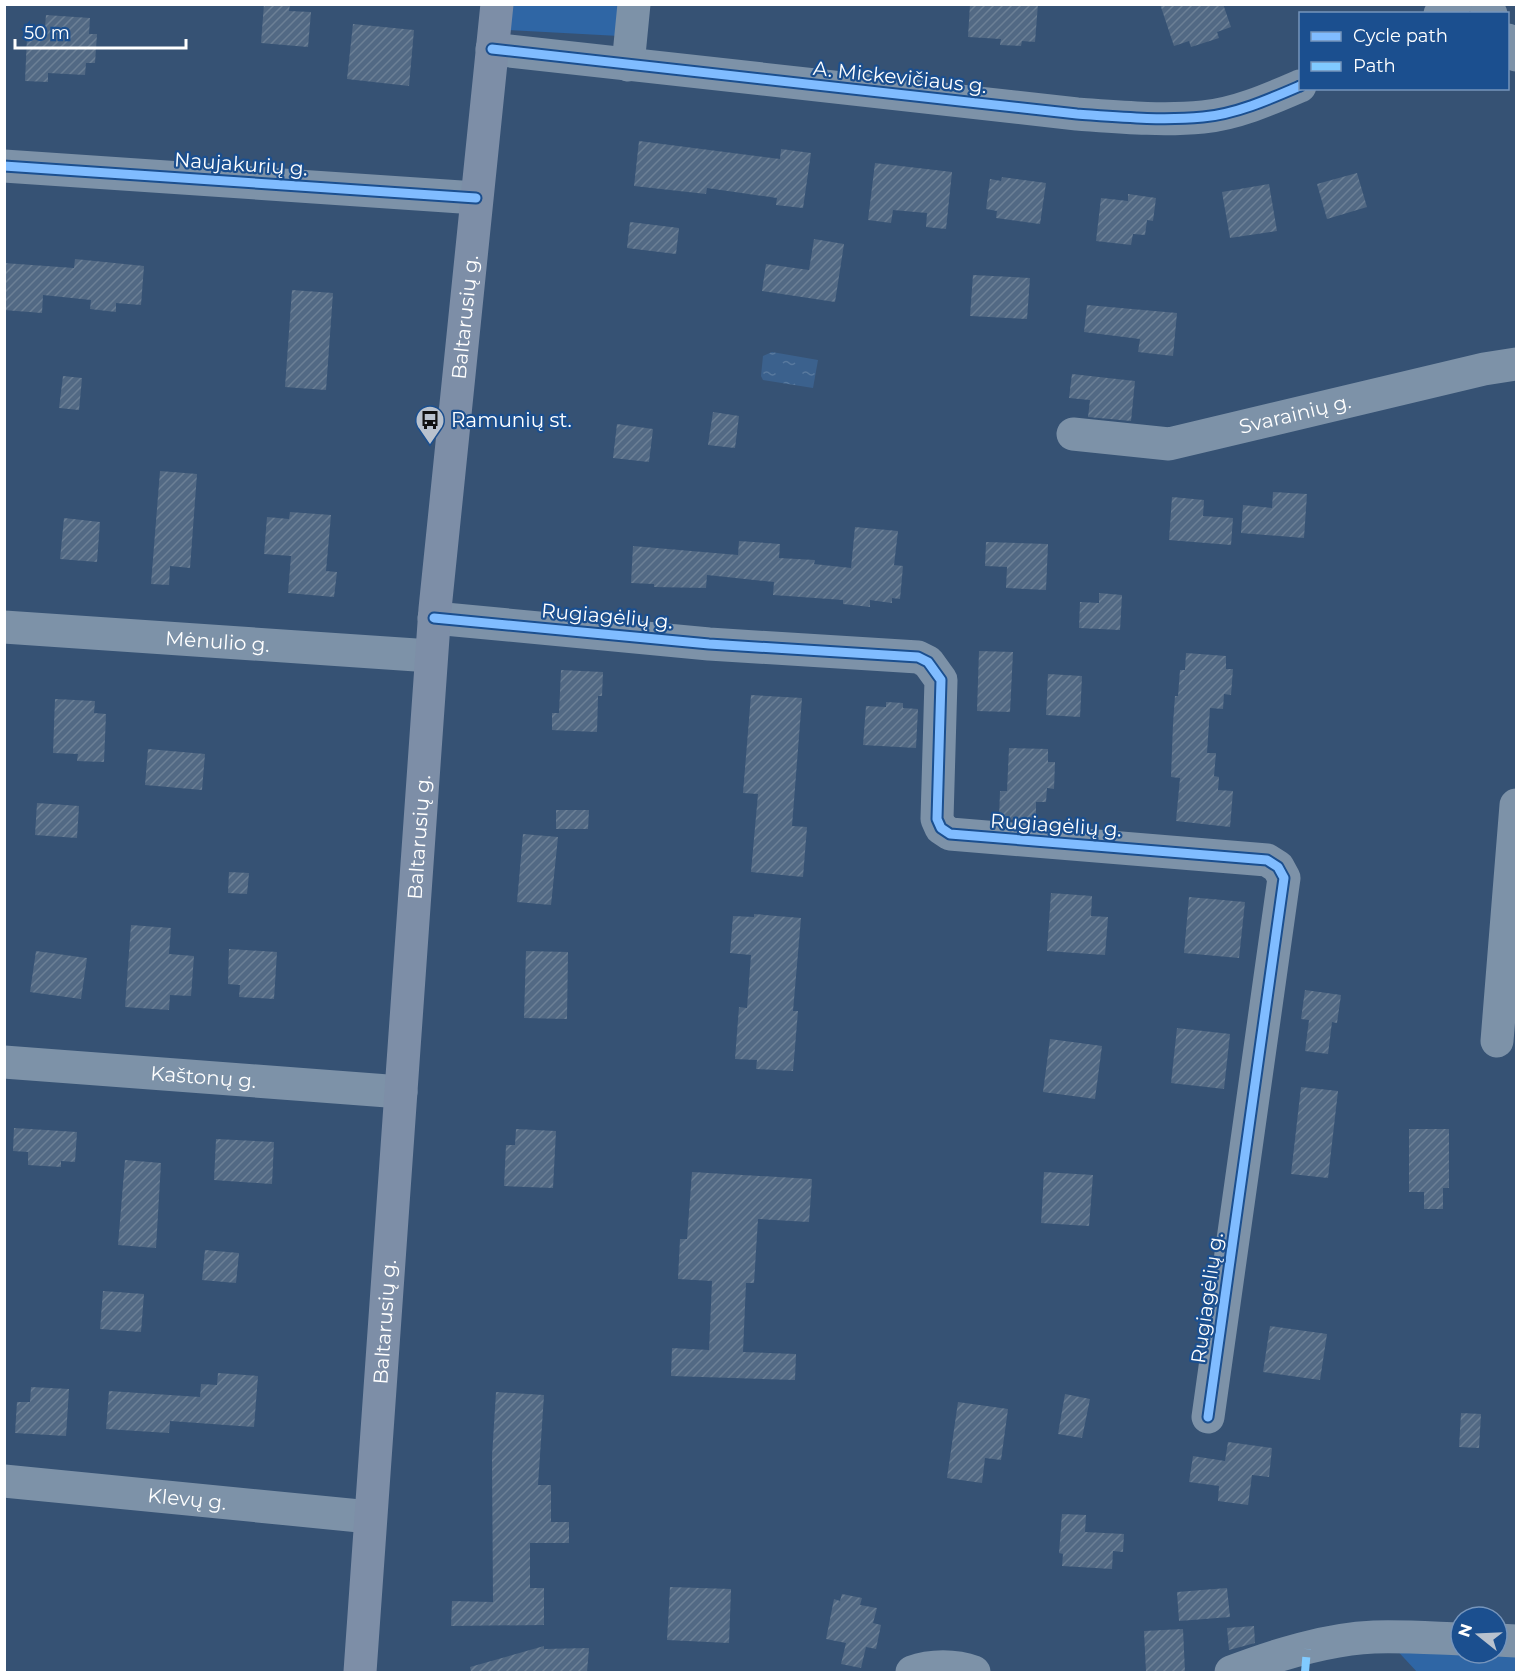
<svg xmlns="http://www.w3.org/2000/svg" width="1521" height="1677" font-family="Montserrat,sans-serif">
<style>
.green{fill:#2f66a5}
.water{fill:url(#water-ripples)}
.building{fill:url(#building-hatch)}
.lines{fill:none;stroke-linecap:round;stroke-linejoin:round}
.minor{stroke:#7d92a8;stroke-width:33}
.major{stroke:#7d8ea7;stroke-width:33}
.quiet{stroke:#80caff;stroke-width:8;stroke-dasharray:15 8;stroke-linecap:butt}
.cycleway-casing{stroke:#1b4f8f;stroke-width:13}
.cycleway{stroke:#80bcff;stroke-width:9}
.labels{text-anchor:middle;stroke-width:4.5;stroke-linejoin:round;paint-order:stroke}
.street-label{font-size:20px;fill:#fff;stroke:#1b4f8f}
.poi-label{font-size:20px;fill:#fff;stroke:#1b4f8f;text-anchor:start}
</style>
<defs>
<pattern id="water-ripples" width="26" height="14" patternUnits="userSpaceOnUse" patternTransform="scale(1.5)"><rect width="26" height="14" fill="#3b618d"/><path d="M2 4q2-2 4 0t4 0M15 11q2-2 4 0t4 0" fill="none" stroke="#58799e"/></pattern>
<pattern id="building-hatch" width="6" height="6" patternUnits="userSpaceOnUse" patternTransform="scale(1.5)"><rect width="6" height="6" fill="#526984"/><path d="M-1 1l2-2M0 6l6-6M5 7l2-2" fill="none" stroke="#6c8096"/></pattern>
</defs>
<rect width="100%" height="100%" fill="#365274"/>
<path class="green" d="M 509,5 L 623,5 L 619,36 L 507,30 Z
M 1392,1645 C 1433,1650 1477,1660 1516,1646 L 1516,1672 L 1417,1672 Z"/>
<path class="water" d="M 772,352 L 818,360 L 813,388 L 763,380 L 761,376 L 763,356 Z"/>
<path class="building" d="M 264,4 L 290,4 L 289,11 L 311,12 L 308,47 L 261,43 Z
M 970,4 L 1038,4 L 1035,42 L 1022,41 L 1021,46 L 1000,45 L 1001,39 L 968,37 Z
M 1160,4 L 1223,4 L 1231,27 L 1217,32 L 1219,38 L 1191,47 L 1189,41 L 1174,46 Z
M 46,15 L 90,18 L 89,34 L 97,34 L 95,63 L 86,63 L 85,75 L 48,73 L 48,82 L 25,81 L 27,37 L 44,38 Z
M 353,24 L 414,30 L 409,86 L 347,79 Z
M 639,141 L 780,159 L 781,149 L 811,153 L 803,208 L 776,205 L 777,198 L 707,188 L 706,194 L 634,186 Z
M 875,163 L 952,172 L 946,229 L 926,227 L 927,213 L 893,210 L 891,223 L 868,220 Z
M 1357,173 L 1367,207 L 1327,219 L 1317,184 Z
M 1002,177 L 1046,183 L 1040,224 L 996,218 L 997,211 L 986,209 L 990,179 L 1001,181 Z
M 1269,184 L 1277,231 L 1230,238 L 1222,192 Z
M 1128,194 L 1156,198 L 1153,221 L 1147,220 L 1145,235 L 1133,234 L 1131,245 L 1096,241 L 1101,198 L 1128,201 Z
M 630,222 L 679,228 L 676,254 L 627,248 Z
M 814,239 L 844,244 L 835,302 L 762,291 L 766,264 L 809,270 Z
M 75,259 L 144,266 L 141,305 L 116,303 L 116,312 L 90,309 L 91,300 L 43,295 L 42,313 L 4,310 L 4,263 L 74,268 Z
M 973,275 L 1030,278 L 1027,319 L 970,316 Z
M 292,290 L 333,293 L 326,390 L 285,387 Z
M 1087,305 L 1177,313 L 1173,356 L 1138,352 L 1140,339 L 1084,332 Z
M 1072,374 L 1135,381 L 1131,421 L 1088,417 L 1090,400 L 1069,398 Z
M 63,376 L 82,378 L 79,410 L 59,408 Z
M 713,412 L 739,416 L 735,448 L 708,445 Z
M 617,424 L 653,429 L 649,462 L 613,458 Z
M 160,471 L 197,474 L 190,568 L 170,566 L 169,585 L 151,584 Z
M 1273,492 L 1307,494 L 1304,538 L 1241,533 L 1243,505 L 1272,508 Z
M 1172,497 L 1204,500 L 1203,516 L 1233,518 L 1231,545 L 1169,540 Z
M 290,512 L 331,515 L 326,571 L 337,572 L 334,597 L 288,593 L 291,556 L 264,554 L 267,517 L 289,519 Z
M 64,518 L 100,522 L 97,562 L 60,559 Z
M 855,527 L 898,531 L 894,565 L 903,566 L 900,599 L 892,598 L 892,603 L 870,600 L 870,607 L 843,604 L 843,600 L 773,595 L 774,582 L 707,575 L 706,588 L 654,587 L 654,584 L 631,583 L 633,546 L 738,555 L 739,541 L 780,544 L 779,558 L 815,560 L 814,564 L 851,568 Z
M 986,542 L 1048,544 L 1046,590 L 1006,588 L 1007,567 L 985,566 Z
M 1099,593 L 1122,595 L 1120,630 L 1079,628 L 1080,602 L 1099,603 Z
M 979,651 L 1013,652 L 1010,712 L 977,711 Z
M 1186,653 L 1226,656 L 1226,669 L 1233,669 L 1231,695 L 1224,694 L 1223,709 L 1210,708 L 1207,753 L 1216,753 L 1214,776 L 1219,777 L 1218,790 L 1233,791 L 1230,827 L 1176,821 L 1180,778 L 1171,777 L 1173,724 L 1175,696 L 1178,696 L 1180,670 L 1185,670 Z
M 561,670 L 603,672 L 602,696 L 598,696 L 597,732 L 552,730 L 552,713 L 559,713 Z
M 1048,674 L 1082,676 L 1080,717 L 1046,715 Z
M 751,695 L 802,698 L 792,826 L 807,827 L 803,877 L 751,872 L 758,794 L 743,793 Z
M 55,699 L 95,701 L 94,713 L 106,714 L 104,762 L 77,761 L 78,754 L 53,753 Z
M 886,702 L 903,703 L 903,708 L 918,709 L 916,748 L 863,745 L 866,706 L 886,707 Z
M 1009,748 L 1048,749 L 1048,762 L 1055,762 L 1054,789 L 1047,788 L 1046,802 L 1036,802 L 1036,821 L 999,819 L 1000,791 L 1007,791 Z
M 148,749 L 205,754 L 202,790 L 145,785 Z
M 37,803 L 79,806 L 77,838 L 35,835 Z
M 556,810 L 589,810 L 588,829 L 556,829 Z
M 523,834 L 558,837 L 551,905 L 517,902 Z
M 229,872 L 249,873 L 247,894 L 228,893 Z
M 1051,893 L 1092,896 L 1091,916 L 1108,917 L 1105,955 L 1047,951 Z
M 1189,897 L 1245,902 L 1239,958 L 1184,953 Z
M 754,914 L 801,918 L 793,1011 L 798,1011 L 793,1071 L 756,1069 L 757,1060 L 735,1059 L 739,1007 L 747,1008 L 751,955 L 730,953 L 733,916 L 754,917 Z
M 131,925 L 171,928 L 169,954 L 194,956 L 191,996 L 170,995 L 169,1010 L 125,1007 Z
M 229,949 L 277,952 L 274,999 L 239,997 L 240,985 L 228,984 Z
M 36,951 L 87,958 L 81,999 L 30,992 Z
M 526,951 L 568,952 L 567,1019 L 524,1018 Z
M 1305,990 L 1341,995 L 1337,1023 L 1332,1022 L 1328,1054 L 1305,1051 L 1309,1020 L 1301,1019 Z
M 1177,1028 L 1230,1034 L 1224,1089 L 1171,1083 Z
M 1050,1039 L 1102,1046 L 1095,1099 L 1043,1092 Z
M 1301,1087 L 1338,1091 L 1328,1178 L 1291,1174 Z
M 14,1128 L 77,1132 L 75,1162 L 61,1161 L 61,1167 L 28,1165 L 28,1152 L 13,1151 Z
M 516,1129 L 556,1131 L 553,1188 L 504,1186 L 506,1145 L 515,1145 Z
M 1409,1129 L 1449,1129 L 1449,1188 L 1443,1188 L 1443,1209 L 1424,1209 L 1424,1192 L 1409,1192 Z
M 216,1139 L 274,1142 L 272,1184 L 214,1180 Z
M 125,1160 L 161,1163 L 156,1248 L 118,1245 Z
M 692,1172 L 812,1179 L 809,1222 L 758,1219 L 754,1283 L 746,1283 L 743,1352 L 796,1354 L 795,1380 L 671,1376 L 672,1348 L 709,1350 L 712,1281 L 678,1279 L 680,1239 L 687,1239 Z
M 1044,1172 L 1093,1175 L 1089,1226 L 1041,1223 Z
M 205,1250 L 239,1253 L 236,1283 L 202,1280 Z
M 103,1291 L 144,1294 L 141,1332 L 100,1329 Z
M 1270,1326 L 1327,1334 L 1320,1380 L 1263,1372 Z
M 218,1373 L 258,1376 L 254,1427 L 170,1421 L 169,1433 L 106,1429 L 109,1391 L 200,1397 L 201,1384 L 217,1385 Z
M 31,1387 L 69,1389 L 66,1436 L 15,1433 L 17,1402 L 30,1402 Z
M 496,1392 L 544,1395 L 538,1485 L 551,1485 L 551,1522 L 569,1522 L 569,1543 L 530,1543 L 530,1588 L 544,1588 L 544,1625 L 451,1626 L 452,1601 L 493,1602 L 492,1457 Z
M 1065,1394 L 1090,1399 L 1082,1438 L 1058,1434 Z
M 958,1402 L 1008,1409 L 1001,1460 L 985,1458 L 982,1483 L 947,1478 Z
M 1461,1413 L 1481,1414 L 1479,1448 L 1459,1447 Z
M 1228,1442 L 1272,1448 L 1269,1477 L 1252,1475 L 1248,1505 L 1218,1501 L 1219,1486 L 1189,1482 L 1193,1456 L 1225,1461 Z
M 1062,1514 L 1086,1515 L 1085,1532 L 1124,1534 L 1123,1552 L 1113,1551 L 1112,1569 L 1062,1566 L 1063,1554 L 1059,1553 Z
M 670,1587 L 731,1589 L 729,1643 L 667,1640 Z
M 1227,1588 L 1230,1617 L 1179,1621 L 1177,1592 Z
M 842,1594 L 862,1598 L 860,1605 L 877,1608 L 873,1623 L 881,1625 L 876,1649 L 866,1647 L 861,1668 L 841,1664 L 846,1643 L 826,1639 L 834,1599 L 840,1601 Z
M 1254,1626 L 1255,1643 L 1229,1650 L 1227,1628 Z
M 1183,1629 L 1185,1672 L 1146,1672 L 1144,1631 Z
M 544,1646 L 544,1649 L 589,1648 L 587,1672 L 471,1672 L 470,1667 Z"/>
<g class="lines">
<g class="minor">
<path d="M 1485,4 L 1491,14"/>
<path d="M 1440,14 L 1455,4"/>
<path d="M 1508,40 L 1516,55"/>
<path d="M 492,49 L 1077,114 C 1119,117 1161,121 1203,117 C 1236,114 1270,99 1300,86"/>
<path d="M 628,65 L 634,4"/>
<path d="M 4,166 L 476,198"/>
<path id="s1" d="M 1073,434 L 1169,444 L 1484,369 L 1516,364"/>
<path d="M 434,618 L 709,644 L 918,657 L 928,662 L 941,680 L 937,819 L 941,828 L 950,834 L 1267,860 L 1278,867 L 1284,878 L 1208,1417"/>
<path id="s2" d="M 4,627 L 431,656"/>
<path d="M 1497,1041 L 1516,805"/>
<path id="s3" d="M 4,1062 L 401,1092"/>
<path id="s4" d="M 4,1481 L 370,1517"/>
<path d="M 1497,1640 L 1516,1641"/>
<path d="M 912,1672 C 931,1665 955,1665 974,1672"/>
<path d="M 1231,1672 C 1276,1655 1326,1639 1374,1637 C 1402,1636 1432,1638 1461,1639"/>
</g>
<path class="major" id="s5" d="M 360,1672 L 435,609 L 497,4"/>
<path class="quiet" d="M 1305,1672 L 1307,1649"/>
<g class="cycleway-casing">
<path id="cycleway" d="M 492,49 L 1077,114 C 1119,117 1161,121 1203,117 C 1236,114 1270,99 1300,86
M 4,166 L 476,198
M 434,618 L 709,644 L 918,657 L 928,662 L 941,680 L 937,819 L 941,828 L 950,834 L 1267,860 L 1278,867 L 1284,878 L 1208,1417"/>
</g>
<use href="#cycleway" class="cycleway"/>
</g>
<defs>
<g id="bus-pin" transform="scale(1.5)"><path d="M0 17L-7.5 6A9.5 9.5 0 1 1 7.5 6Z" fill="#b9c2ce" stroke="#1b4f8f"/><path d="M-5-6H5V4H4V6H2V4H-2V6H-4V4H-5ZM-3.5-4V0h7V-4ZM-3.5 1.2v1.5H-2V1.2ZM2 1.2v1.5H3.5V1.2Z" fill="#111"/></g>
</defs>
<g fill-rule="evenodd">
<use href="#bus-pin" x="430" y="420"/>
</g>
<g class="labels">
<g class="street-label">
<text transform="translate(900 77) rotate(6)" y="7">A. Mickevičiaus g.</text>
<text transform="translate(241 164) rotate(4)" y="7">Naujakurių g.</text>
<text dy="7" stroke="none"><textPath href="#s5" startOffset="1359">Baltarusių g.</textPath></text>
<text dy="7" stroke="none"><textPath href="#s1" startOffset="226">Svarainių g.</textPath></text>
<text transform="translate(607 616) rotate(5)" y="7">Rugiagėlių g.</text>
<text dy="7" stroke="none"><textPath href="#s2" startOffset="214">Mėnulio g.</textPath></text>
<text transform="translate(1056 825) rotate(4)" y="7">Rugiagėlių g.</text>
<text dy="7" stroke="none"><textPath href="#s5" startOffset="837">Baltarusių g.</textPath></text>
<text dy="7" stroke="none"><textPath href="#s3" startOffset="200">Kaštonų g.</textPath></text>
<text transform="translate(1207 1298) rotate(-82)" y="7">Rugiagėlių g.</text>
<text dy="7" stroke="none"><textPath href="#s5" startOffset="351">Baltarusių g.</textPath></text>
<text dy="7" stroke="none"><textPath href="#s4" startOffset="184">Klevų g.</textPath></text>
</g>
<g class="poi-label">
<text x="451" y="427">Ramunių st.</text>
</g>
</g>
<rect width="1521" height="1677" fill="none" stroke="#ffffff" stroke-width="12"/>
<rect x="1299" y="12" width="210" height="78" fill="#1b4f8f" stroke="#7695bc" stroke-width="1.5"/>
<rect x="1311" y="32" width="30" height="9" fill="#80bcff" stroke="#7695bc" stroke-width="1.5"/>
<text x="1353" y="42" font-size="18" fill="#ffffff">Cycle path</text>
<rect x="1311" y="62" width="30" height="9" fill="#80caff" stroke="#7695bc" stroke-width="1.5"/>
<text x="1353" y="72" font-size="18" fill="#ffffff">Path</text>
<g transform="translate(1479 1635) rotate(288)"><circle r="28" fill="#1b4f8f" stroke="#7695bc" stroke-width="1.5"/>
<path d="M0-4.5L10 22L0 15L-10 22Z" fill="#b9c2ce"/>
<text y="-9" font-size="16" font-weight="bold" text-anchor="middle" fill="#ffffff">N</text>
</g>
<path d="M15 39v9h171v-9" fill="none" stroke="#ffffff" stroke-width="3"/>
<text x="24" y="39" font-size="18" fill="#ffffff" stroke="#1b4f8f" stroke-width="4.5" paint-order="stroke">50 m</text>
</svg>
